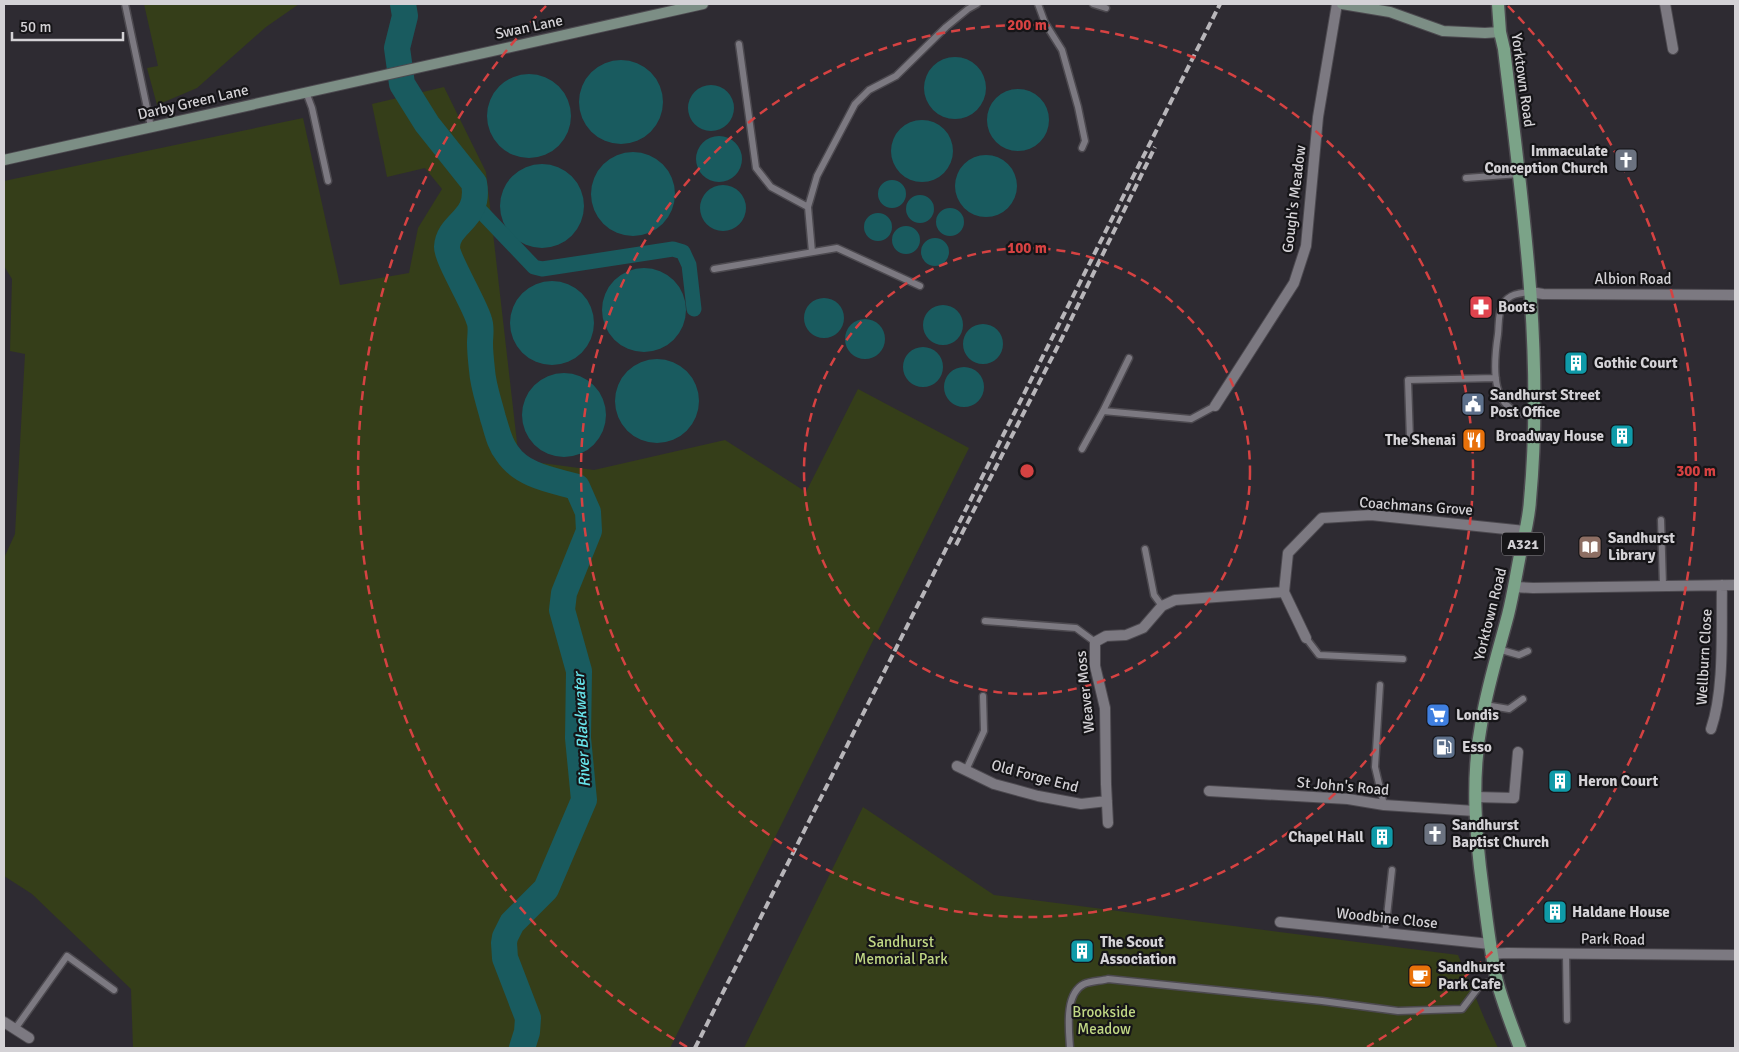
<svg xmlns="http://www.w3.org/2000/svg" width="1739" height="1052" font-family="Signika,sans-serif">
<style>
.green{fill:#353e19}
.water{fill:#195b5f}
.lines{fill:none;stroke-linecap:round;stroke-linejoin:round}
.canal{stroke:#195b5f;stroke-width:15}
.river{stroke:#195b5f;stroke-width:26}
.lane-casing{stroke:#4c494f;stroke-width:9}
.street-casing{stroke:#4c494f;stroke-width:12}
.secondary-casing{stroke:#4c494f;stroke-width:12}
.primary-casing{stroke:#4c494f;stroke-width:15}
.lane{stroke:#7c7981;stroke-width:6}
.street{stroke:#7c7981;stroke-width:10}
.secondary{stroke:#7c8e85;stroke-width:10}
.primary{stroke:#7ba388;stroke-width:12}
.rail{stroke:#b8b6ba;stroke-width:4;stroke-dasharray:8 4;stroke-linecap:butt}
.ring{fill:none;stroke:#d64242;stroke-width:2.5;stroke-dasharray:9 6}
.labels{text-anchor:middle;stroke-width:4.5;stroke-linejoin:round;paint-order:stroke}
.shield{fill:#161518;stroke:#9b999d;stroke-width:1}
.shield-label{font-size:14px;font-weight:bold;fill:#d4d2d6}
.street-label{font-size:15px;fill:#d4d2d6;stroke:#161518}
.poi-label{font-size:15px;font-weight:bold;fill:#d4d2d6;stroke:#161518;text-anchor:start}
.park-label{font-size:15px;fill:#c0d784;stroke:#161518}
.water-label{font-size:16px;font-style:italic;fill:#68e4eb;stroke:#161518}
.centre{fill:#d64242;stroke:#161518;stroke-width:2.5}
.ring-label{font-size:15px;text-anchor:middle;font-weight:bold;fill:#d64242;stroke:#161518;stroke-width:4.5;stroke-linejoin:round;paint-order:stroke}
</style>
<rect width="100%" height="100%" fill="#2e2b32"/>
<path class="green" d="M 144,4 L 299,4 L 266,27 L 197,88 L 157,105 L 147,68 L 158,66 Z
M 444,87 L 486,172 L 519,460 L 594,470 L 725,440 L 806,492 L 858,389 L 969,448 L 670,1048 L 133,1048 L 131,989 L 32,894 L 4,876 L 4,558 L 15,534 L 25,354 L 10,351 L 12,279 L 4,266 L 4,181 L 303,118 L 340,285 L 409,273 L 418,228 L 442,189 L 425,168 L 387,177 L 372,104 Z
M 863,807 L 994,895 L 1458,955 L 1485,1020 L 1498,1048 L 744,1048 Z"/>
<path class="water" d="M924 88a31 31 0 1 1 62 0a31 31 0 1 1-62 0Z
M579 102a42 42 0 1 1 84 0a42 42 0 1 1-84 0Z
M487 116a42 42 0 1 1 84 0a42 42 0 1 1-84 0Z
M688 108a23 23 0 1 1 46 0a23 23 0 1 1-46 0Z
M987 120a31 31 0 1 1 62 0a31 31 0 1 1-62 0Z
M891 151a31 31 0 1 1 62 0a31 31 0 1 1-62 0Z
M696 159a23 23 0 1 1 46 0a23 23 0 1 1-46 0Z
M591 194a42 42 0 1 1 84 0a42 42 0 1 1-84 0Z
M955 186a31 31 0 1 1 62 0a31 31 0 1 1-62 0Z
M500 206a42 42 0 1 1 84 0a42 42 0 1 1-84 0Z
M878 194a14 14 0 1 1 28 0a14 14 0 1 1-28 0Z
M700 208a23 23 0 1 1 46 0a23 23 0 1 1-46 0Z
M906 209a14 14 0 1 1 28 0a14 14 0 1 1-28 0Z
M936 222a14 14 0 1 1 28 0a14 14 0 1 1-28 0Z
M864 227a14 14 0 1 1 28 0a14 14 0 1 1-28 0Z
M892 240a14 14 0 1 1 28 0a14 14 0 1 1-28 0Z
M921 252a14 14 0 1 1 28 0a14 14 0 1 1-28 0Z
M602 310a42 42 0 1 1 84 0a42 42 0 1 1-84 0Z
M510 323a42 42 0 1 1 84 0a42 42 0 1 1-84 0Z
M804 318a20 20 0 1 1 40 0a20 20 0 1 1-40 0Z
M923 325a20 20 0 1 1 40 0a20 20 0 1 1-40 0Z
M845 339a20 20 0 1 1 40 0a20 20 0 1 1-40 0Z
M963 344a20 20 0 1 1 40 0a20 20 0 1 1-40 0Z
M903 367a20 20 0 1 1 40 0a20 20 0 1 1-40 0Z
M615 401a42 42 0 1 1 84 0a42 42 0 1 1-84 0Z
M944 387a20 20 0 1 1 40 0a20 20 0 1 1-40 0Z
M522 415a42 42 0 1 1 84 0a42 42 0 1 1-84 0Z"/>
<g class="lines">
<path class="canal" d="M 474,204 L 534,267 L 542,269 L 673,249 L 683,252 L 689,265 L 694,309"/>
<path class="river" d="M 403,4 L 405,16 L 397,48 L 402,84 L 427,124 L 474,183 C 481,220 448,222 447,247 C 447,259 474,303 479,320 C 482,327 480,336 480,343 C 480,352 481,361 482,370 C 483,386 489,402 493,418 C 497,430 499,443 507,453 C 522,476 553,480 577,487 L 588,512 L 589,531 L 564,593 L 562,610 L 579,671 L 578,738 L 584,800 L 546,889 L 512,923 L 505,937 L 504,943 L 505,958 L 528,1018 L 527,1032 L 522,1048"/>
<g class="lane-casing">
<path id="lane" d="M 125,4 L 151,127
M 1038,4 L 1045,23 L 1062,50 L 1078,107 L 1085,141 L 1082,148
M 1093,4 L 1106,8
M 739,44 L 756,168 L 771,187 L 808,207
M 306,92 L 312,108 L 328,181
M 1466,178 L 1519,174
M 812,252 L 808,207 L 817,176 L 855,104 L 869,90 L 896,76 L 946,27 L 968,9 L 977,4
M 714,269 L 837,248 L 920,286
M 1530,292 C 1519,293 1509,294 1503,304 C 1498,311 1499,325 1498,334 C 1493,367 1489,415 1534,415
M 1103,411 L 1191,419 L 1215,406
M 1410,440 L 1408,380 L 1496,378
M 1082,449 L 1103,411 L 1129,358
M 1661,520 L 1663,586
M 1145,549 L 1154,595 L 1162,606
M 985,621 L 1076,628 L 1095,642
M 1306,638 L 1319,655 L 1403,659
M 1498,649 L 1519,655 L 1528,651
M 1380,685 L 1375,767 L 1384,805
M 1485,705 L 1509,709 L 1523,699
M 966,770 L 984,731 L 983,696
M 1385,934 L 1392,870
M 1566,954 L 1567,1020
M 15,1029 L 67,956 L 114,990
M 1070,1048 C 1069,1030 1064,994 1084,984 C 1091,981 1101,981 1108,979 L 1322,1001 L 1398,1011 L 1462,1009 L 1481,984 L 1497,981"/>
</g>
<g class="street-casing">
<path id="street" d="M 1665,4 L 1673,49
M 1530,292 L 1543,294 L 1735,295
M 1215,406 L 1294,283 L 1306,246 L 1318,117 L 1337,4
M 1514,587 L 1533,588 L 1735,585
M 1306,638 L 1284,592 L 1288,553 L 1322,518 L 1371,515 L 1525,531
M 1711,729 C 1725,688 1721,629 1722,585
M 957,766 L 994,784 L 1038,796 L 1081,804 L 1107,801
M 1209,791 L 1348,799 L 1384,805 L 1475,811
M 1475,797 L 1514,798 L 1518,752
M 1108,823 L 1106,784 L 1105,708 L 1095,666 L 1095,642 L 1106,636 L 1126,635 L 1143,628 L 1162,606 L 1175,600 L 1284,592
M 1280,922 L 1490,944
M 1491,954 L 1507,953 L 1735,955
M 4,1022 L 29,1038"/>
</g>
<g class="secondary-casing">
<path id="secondary" d="M 1342,4 L 1390,12 L 1443,31 L 1485,33 L 1500,32
M 4,160 L 703,4"/>
</g>
<g class="primary-casing">
<path id="primary" d="M 1498,4 L 1500,32 L 1504,49 C 1522,199 1544,350 1530,500 C 1529,519 1524,537 1520,555 C 1516,575 1513,595 1508,615 C 1499,649 1488,684 1482,719 C 1471,776 1475,833 1483,891 C 1487,921 1490,951 1497,981 C 1503,1004 1512,1026 1520,1048"/>
</g>
<use href="#lane" class="lane"/>
<use href="#street" class="street"/>
<use href="#secondary" class="secondary"/>
<use href="#primary" class="primary"/>
<path class="rail" d="M 956,545 L 1061,340 L 1155,147
M 695,1048 L 1220,4"/>
</g>
<g class="ring">
<circle cx="1027" cy="471" r="223"/>
<circle cx="1027" cy="471" r="446"/>
<path d="M687 1047A669 669 0 0 1 546 6M1508 6A669 669 0 0 1 1367 1047"/>
</g>
<defs>
<g id="church-square" transform="scale(1.25)"><rect x="-9" y="-9" width="18" height="18" rx="4" fill="#6b7280" stroke="#161518"/><path d="M-1.2-6h2.4v3.5h3.3v2.4h-3.3V6h-2.4V-.1h-3.3v-2.4h3.3Z" fill="#fff"/></g>
<g id="pharmacy-square" transform="scale(1.25)"><rect x="-9" y="-9" width="18" height="18" rx="4" fill="#e0444e" stroke="#161518"/><path d="M-2-6h4v4h4v4h-4v4h-4v-4h-4v-4h4Z" fill="#fff"/></g>
<g id="building-square" transform="scale(1.25)"><rect x="-9" y="-9" width="18" height="18" rx="4" fill="#0f9aa8" stroke="#161518"/><path d="M-4-6H4V6H1V3H-1V6H-4ZM-2.5-4.3h1.7v1.8h-1.7ZM.8-4.3h1.7v1.8H.8ZM-2.5-1h1.7V.8h-1.7ZM.8-1h1.7V.8H.8Z" fill="#fff"/></g>
<g id="civic-square" transform="scale(1.25)"><rect x="-9" y="-9" width="18" height="18" rx="4" fill="#5c6f8a" stroke="#161518"/><path d="M-.6-6.5H3V-4.5H.6V-3L4-1V1h2V6H-6V1h2V-1L-.6-3ZM-1.2 2.5V6h2.4V2.5Z" fill="#fff"/></g>
<g id="restaurant-square" transform="scale(1.25)"><rect x="-9" y="-9" width="18" height="18" rx="4" fill="#e8710a" stroke="#161518"/><path d="M-5-6h1v4h1v-4h1v4h1v-4h1v5L-1.5 .5V6h-2V.5L-5-1ZM5-6V6H3V1.5H1.5Q1.5-4 5-6Z" fill="#fff"/></g>
<g id="library-square" transform="scale(1.25)"><rect x="-9" y="-9" width="18" height="18" rx="4" fill="#8d6e63" stroke="#161518"/><path d="M-6-4Q-3-5.5-.7-3.5V5Q-3 3-6 4ZM6-4Q3-5.5 .7-3.5V5Q3 3 6 4Z" fill="#fff"/></g>
<g id="supermarket-square" transform="scale(1.25)"><rect x="-9" y="-9" width="18" height="18" rx="4" fill="#3f7fe0" stroke="#161518"/><path d="M-6-5.5h2.5l.6 2H6L4.5 2H-2.5L-4.4-4H-6ZM-1.5 3.2a1.3 1.3 0 1 0 .1 0ZM3 3.2a1.3 1.3 0 1 0 .1 0Z" fill="#fff"/></g>
<g id="fuel-square" transform="scale(1.25)"><rect x="-9" y="-9" width="18" height="18" rx="4" fill="#5c6f8a" stroke="#161518"/><path d="M-5.5-6h7V0h2V4h1.3V-2.5L3-4.5l.8-.8L6-3V5H2.5V1h-1V6h-7ZM-4.2-4.7v3.2H.2V-4.7Z" fill="#fff"/></g>
<g id="cafe-square" transform="scale(1.25)"><rect x="-9" y="-9" width="18" height="18" rx="4" fill="#e8710a" stroke="#161518"/><path d="M-5.5-4.5H6V0H3Q3 3.5 0 3.5H-2.5Q-5.5 3.5-5.5 0ZM3-3.2v2h1.7v-2ZM-6 4.5H4V6H-6Z" fill="#fff"/></g>
</defs>
<g fill-rule="evenodd">
<use href="#church-square" x="1626" y="160"/>
<use href="#pharmacy-square" x="1481" y="307"/>
<use href="#building-square" x="1576" y="363"/>
<use href="#civic-square" x="1473" y="404"/>
<use href="#building-square" x="1622" y="436"/>
<use href="#restaurant-square" x="1474" y="440"/>
<use href="#library-square" x="1590" y="547"/>
<use href="#supermarket-square" x="1438" y="715"/>
<use href="#fuel-square" x="1444" y="747"/>
<use href="#building-square" x="1560" y="781"/>
<use href="#church-square" x="1435" y="834"/>
<use href="#building-square" x="1382" y="837"/>
<use href="#building-square" x="1555" y="912"/>
<use href="#building-square" x="1082" y="951"/>
<use href="#cafe-square" x="1420" y="976"/>
</g>
<g class="labels">
<rect class="shield" x="1502" y="532.5" width="42" height="23" rx="4"/>
<g class="shield-label">
<text x="1523" y="549">A321</text>
</g>
<g class="street-label">
<text transform="translate(529 27) rotate(-12)" y="5">Swan Lane</text>
<text transform="translate(1523 80) rotate(82)" y="5">Yorktown Road</text>
<text transform="translate(193 102) rotate(-13)" y="5">Darby Green Lane</text>
<text transform="translate(1294 199) rotate(-83)" y="5">Gough's Meadow</text>
<text x="1633" y="284">Albion Road</text>
<text transform="translate(1416 506) rotate(4)" y="5">Coachmans Grove</text>
<text transform="translate(1490 614) rotate(-76)" y="5">Yorktown Road</text>
<text transform="translate(1704 657) rotate(-87)" y="5">Wellburn Close</text>
<text transform="translate(1085 692) rotate(-96)" y="5">Weaver Moss</text>
<text transform="translate(1035 776) rotate(15)" y="5">Old Forge End</text>
<text transform="translate(1343 786) rotate(5)" y="5">St John's Road</text>
<text transform="translate(1387 918) rotate(6)" y="5">Woodbine Close</text>
<text transform="translate(1613 939) rotate(1)" y="5">Park Road</text>
</g>
<g class="poi-label">
<text x="1608" y="156" text-anchor="end">Immaculate<tspan x="1608" dy="17">Conception Church</tspan></text>
<text x="1498" y="312">Boots</text>
<text x="1594" y="368">Gothic Court</text>
<text x="1490" y="400">Sandhurst Street<tspan x="1490" dy="17">Post Office</tspan></text>
<text x="1604" y="441" text-anchor="end">Broadway House</text>
<text x="1456" y="445" text-anchor="end">The Shenai</text>
<text x="1608" y="543">Sandhurst<tspan x="1608" dy="17">Library</tspan></text>
<text x="1456" y="720">Londis</text>
<text x="1462" y="752">Esso</text>
<text x="1578" y="786">Heron Court</text>
<text x="1452" y="830">Sandhurst<tspan x="1452" dy="17">Baptist Church</tspan></text>
<text x="1364" y="842" text-anchor="end">Chapel Hall</text>
<text x="1572" y="917">Haldane House</text>
<text x="1100" y="947">The Scout<tspan x="1100" dy="17">Association</tspan></text>
<text x="1438" y="972">Sandhurst<tspan x="1438" dy="17">Park Cafe</tspan></text>
</g>
<g class="park-label">
<text x="901" y="947">Sandhurst<tspan x="901" dy="17">Memorial Park</tspan></text>
<text x="1104" y="1017">Brookside<tspan x="1104" dy="17">Meadow</tspan></text>
</g>
<g class="water-label">
<text transform="translate(581 730) rotate(-93)" y="6">River Blackwater</text>
</g>
</g>
<circle cx="1027" cy="471" r="8" class="centre"/>
<g class="ring-label">
<text x="1027" y="30">200 m</text>
<text x="1027" y="253">100 m</text>
<text x="1696" y="476">300 m</text>
</g>
<rect width="1739" height="1052" fill="none" stroke="#d4d2d6" stroke-width="10"/>
<path d="M12 32v8h111v-8" fill="none" stroke="#d4d2d6" stroke-width="2.5"/>
<text x="20" y="32" font-size="15" fill="#d4d2d6" stroke="#161518" stroke-width="4" paint-order="stroke">50 m</text>
</svg>
